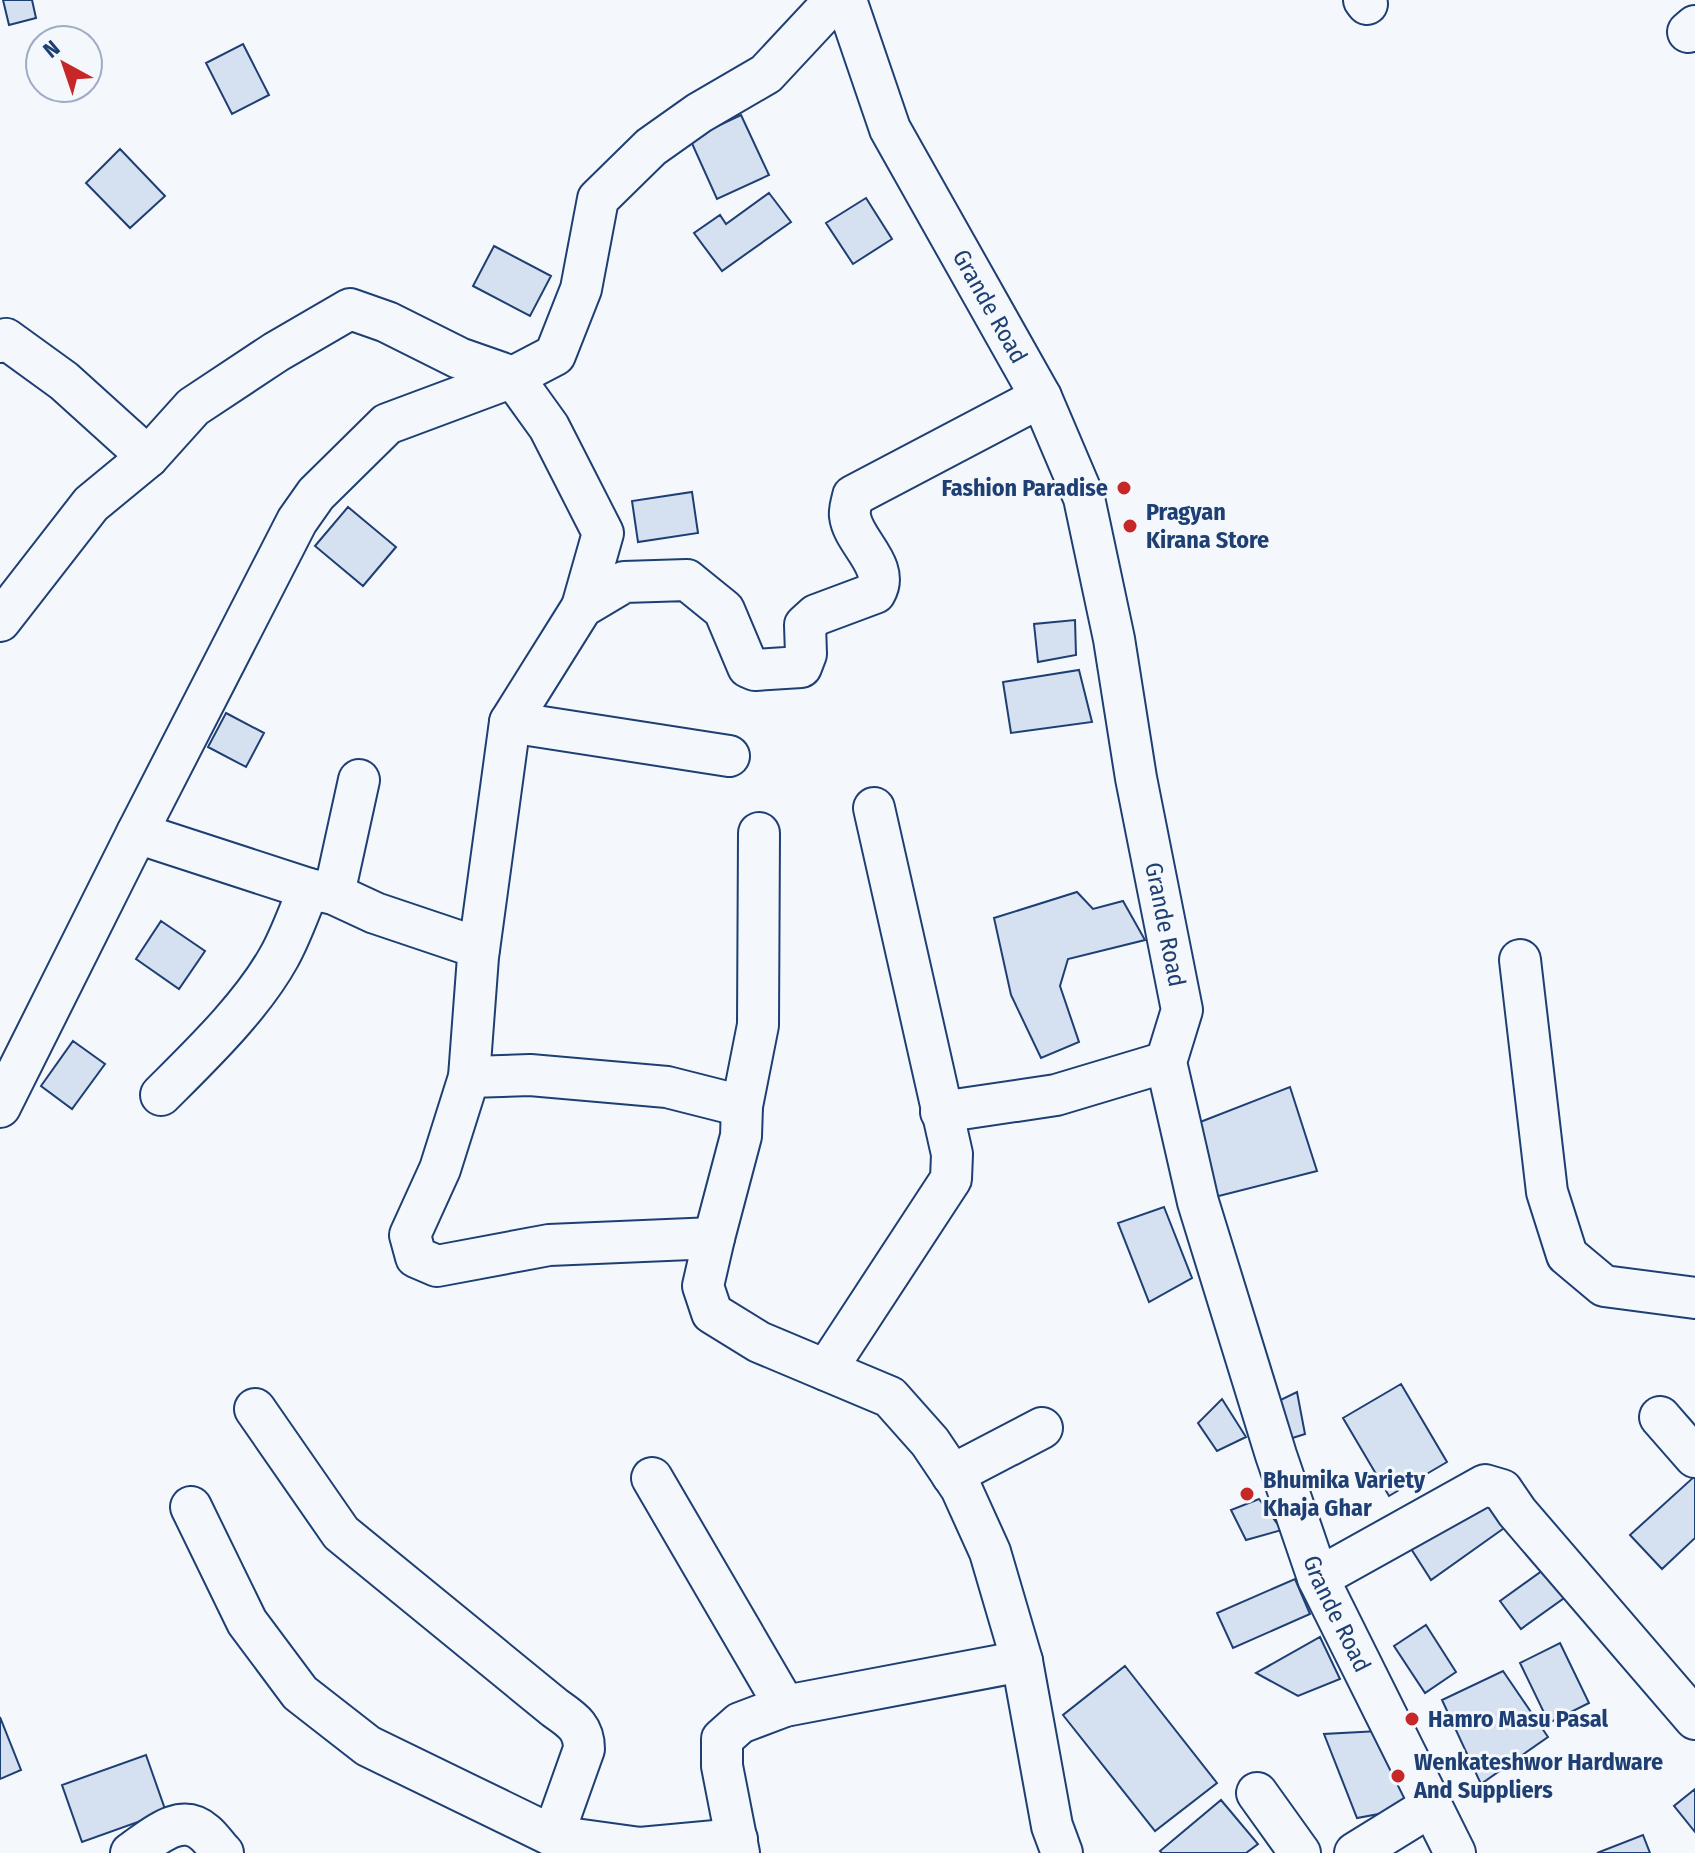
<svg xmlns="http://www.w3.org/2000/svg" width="1695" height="1853" font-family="'Fira Sans Condensed',sans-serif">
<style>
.building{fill:#d5e0f0;stroke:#1d3f73;stroke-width:2}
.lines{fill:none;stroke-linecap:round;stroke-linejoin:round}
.minor-casing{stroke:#1d3f73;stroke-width:44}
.minor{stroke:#f4f7fb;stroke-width:40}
.poi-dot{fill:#c62828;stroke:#f4f7fb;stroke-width:3}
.labels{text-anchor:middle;stroke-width:6;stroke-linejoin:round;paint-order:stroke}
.street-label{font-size:24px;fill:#1d3f73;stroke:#f4f7fb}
.poi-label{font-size:24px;font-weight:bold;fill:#1d3f73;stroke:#f4f7fb;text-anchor:start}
</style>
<rect width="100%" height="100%" fill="#f4f7fb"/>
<path class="building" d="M 3,0 L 32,0 L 36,18 L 9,25 Z
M 243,44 L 269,95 L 232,114 L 206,63 Z
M 741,115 L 769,175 L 717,199 L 690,139 Z
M 120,149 L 165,196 L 130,228 L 86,183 Z
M 769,193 L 791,222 L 722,271 L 694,233 L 720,215 L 726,224 Z
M 866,198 L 892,239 L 853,264 L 826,223 Z
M 494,246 L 551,276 L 530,316 L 473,286 Z
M 692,492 L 698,533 L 638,542 L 632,501 Z
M 348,507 L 396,547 L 363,586 L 315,546 Z
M 1075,620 L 1076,655 L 1038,662 L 1034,624 Z
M 1079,670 L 1092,722 L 1011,733 L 1003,682 Z
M 226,713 L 264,733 L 246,767 L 208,747 Z
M 1077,892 L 1093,909 L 1123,901 L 1145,940 L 1068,959 L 1060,986 L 1079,1042 L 1041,1058 L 1011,995 L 994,918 Z
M 161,921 L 205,951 L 179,989 L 136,959 Z
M 73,1041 L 105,1064 L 72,1109 L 41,1086 Z
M 1290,1087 L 1317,1171 L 1203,1200 L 1190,1126 Z
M 1164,1207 L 1192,1278 L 1149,1302 L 1118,1223 Z
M 1401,1384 L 1447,1462 L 1389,1496 L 1343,1418 Z
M 1297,1392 L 1305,1434 L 1283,1441 L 1266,1407 Z
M 1222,1399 L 1246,1437 L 1217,1451 L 1198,1423 Z
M 1695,1476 L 1695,1538 L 1662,1569 L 1630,1535 Z
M 1488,1491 L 1507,1526 L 1431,1580 L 1408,1544 Z
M 1259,1499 L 1282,1530 L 1246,1540 L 1231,1510 Z
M 1546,1568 L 1567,1596 L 1521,1629 L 1500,1601 Z
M 1295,1579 L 1310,1614 L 1233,1648 L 1217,1613 Z
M 1426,1625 L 1456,1672 L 1425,1693 L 1394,1646 Z
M 1320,1637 L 1340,1679 L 1298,1696 L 1256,1673 Z
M 1560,1643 L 1589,1703 L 1549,1723 L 1520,1663 Z
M 1125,1666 L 1217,1783 L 1155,1831 L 1063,1715 Z
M 1503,1671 L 1548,1737 L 1481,1784 L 1442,1700 Z
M 0,1717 L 21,1770 L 0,1779 Z
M 1379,1731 L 1411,1808 L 1357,1818 L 1324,1734 Z
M 146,1755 L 166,1812 L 82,1842 L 62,1785 Z
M 1695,1789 L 1695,1832 L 1674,1806 Z
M 1221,1800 L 1258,1844 L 1246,1853 L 1162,1853 L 1160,1851 Z
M 1643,1835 L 1650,1853 L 1597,1853 Z"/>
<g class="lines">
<g class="minor-casing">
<g id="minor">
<path id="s1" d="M 846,0 L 890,129 L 1041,397 L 1084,498 L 1114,639 L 1136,778 L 1182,1010 L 1166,1062 L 1198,1202 L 1276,1455 L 1318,1578 L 1455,1853"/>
<path d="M 1364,0 L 1367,4"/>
<path d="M 1688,32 L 1695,26"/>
<path d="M 0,342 L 6,339 L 64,381 L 148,457"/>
<path d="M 1041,397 L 853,496 C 852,502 849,509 850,516 C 853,542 891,566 875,593 L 816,615 L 805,625 L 806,654 L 801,667 L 755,670 L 748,667 L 724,610 L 687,580 L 624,582 L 582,607 L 510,722 L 478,957 L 469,1077 L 440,1169 L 410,1235 L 416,1257 L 437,1266 L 549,1245 L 714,1238 L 703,1286 L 712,1313 L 759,1342 L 890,1397 L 930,1442 L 961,1488 L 990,1552 L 1022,1661 L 1052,1826 L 1062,1853"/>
<path d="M 0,621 L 91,504 L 148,457 L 193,407 L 276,352 L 350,309 L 387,322 L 459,358 L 513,377 L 549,427 L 603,533 L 582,607"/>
<path d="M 510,722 L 729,756"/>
<path d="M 137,833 L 309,889 L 334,894 L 375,913 L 479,948"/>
<path d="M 334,894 L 359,780"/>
<path d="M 1520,960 L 1547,1192 L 1567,1255 L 1604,1286 L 1695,1298"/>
<path d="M 469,1077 L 530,1075 L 667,1087 L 742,1106"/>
<path d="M 161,1095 C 201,1055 252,1006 279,957 C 291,936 299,911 309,889"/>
<path d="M 0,1107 L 137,833 L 297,521 L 316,494 L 387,424 L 513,377 L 555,355 L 581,289 L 598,199 L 651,147 L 699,113 L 766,74 L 835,0"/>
<path d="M 941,1112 L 1056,1095 L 1166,1062"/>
<path d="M 714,1238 L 741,1136 L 742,1106 L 758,1025 L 759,833"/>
<path d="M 826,1370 L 951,1179 L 952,1154 L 874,808"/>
<path d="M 255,1409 L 341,1533 L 555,1708 C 572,1720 584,1727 584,1749 L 553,1836"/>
<path d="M 1660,1417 L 1695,1457"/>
<path d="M 952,1475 L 1042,1428"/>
<path d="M 652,1478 L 785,1706"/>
<path d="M 191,1507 L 247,1622 L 300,1693 L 368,1746 L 553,1836 L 640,1848 L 737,1839"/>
<path d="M 1318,1578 L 1485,1485 L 1502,1490 L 1517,1512 L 1695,1719"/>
<path d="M 1257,1793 L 1300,1853"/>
<path d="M 131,1853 C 153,1838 180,1811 205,1833 C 212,1839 217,1847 223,1853"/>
<path d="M 739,1853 L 722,1766 L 722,1739 L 740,1723 L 785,1706 L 1022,1661"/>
<path d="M 1355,1853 L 1431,1806"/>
</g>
</g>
<use href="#minor" class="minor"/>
</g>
<g class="poi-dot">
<circle cx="1124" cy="488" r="8"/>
<circle cx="1130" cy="526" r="8"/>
<circle cx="1247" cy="1494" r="8"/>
<circle cx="1412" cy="1719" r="8"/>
<circle cx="1398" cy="1776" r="8"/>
</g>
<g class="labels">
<g class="street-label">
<text dy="8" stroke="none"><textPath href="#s1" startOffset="340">Grande Road</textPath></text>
<text dy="8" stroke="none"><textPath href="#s1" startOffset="988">Grande Road</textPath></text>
<text dy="8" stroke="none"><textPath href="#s1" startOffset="1708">Grande Road</textPath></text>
</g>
<g class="poi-label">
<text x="1108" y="496" text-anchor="end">Fashion Paradise</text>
<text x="1146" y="520">Pragyan<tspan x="1146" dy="28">Kirana Store</tspan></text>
<text x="1263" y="1488">Bhumika Variety<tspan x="1263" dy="28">Khaja Ghar</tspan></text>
<text x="1428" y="1727">Hamro Masu Pasal</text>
<text x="1414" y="1770">Wenkateshwor Hardware<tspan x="1414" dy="28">And Suppliers</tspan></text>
</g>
</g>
<g transform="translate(64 64) rotate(320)"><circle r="38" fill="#f4f7fb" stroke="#9eadc5" stroke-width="2"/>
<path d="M0-6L14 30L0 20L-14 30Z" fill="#c62828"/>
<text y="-12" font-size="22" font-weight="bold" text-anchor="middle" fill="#1d3f73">N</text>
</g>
</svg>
